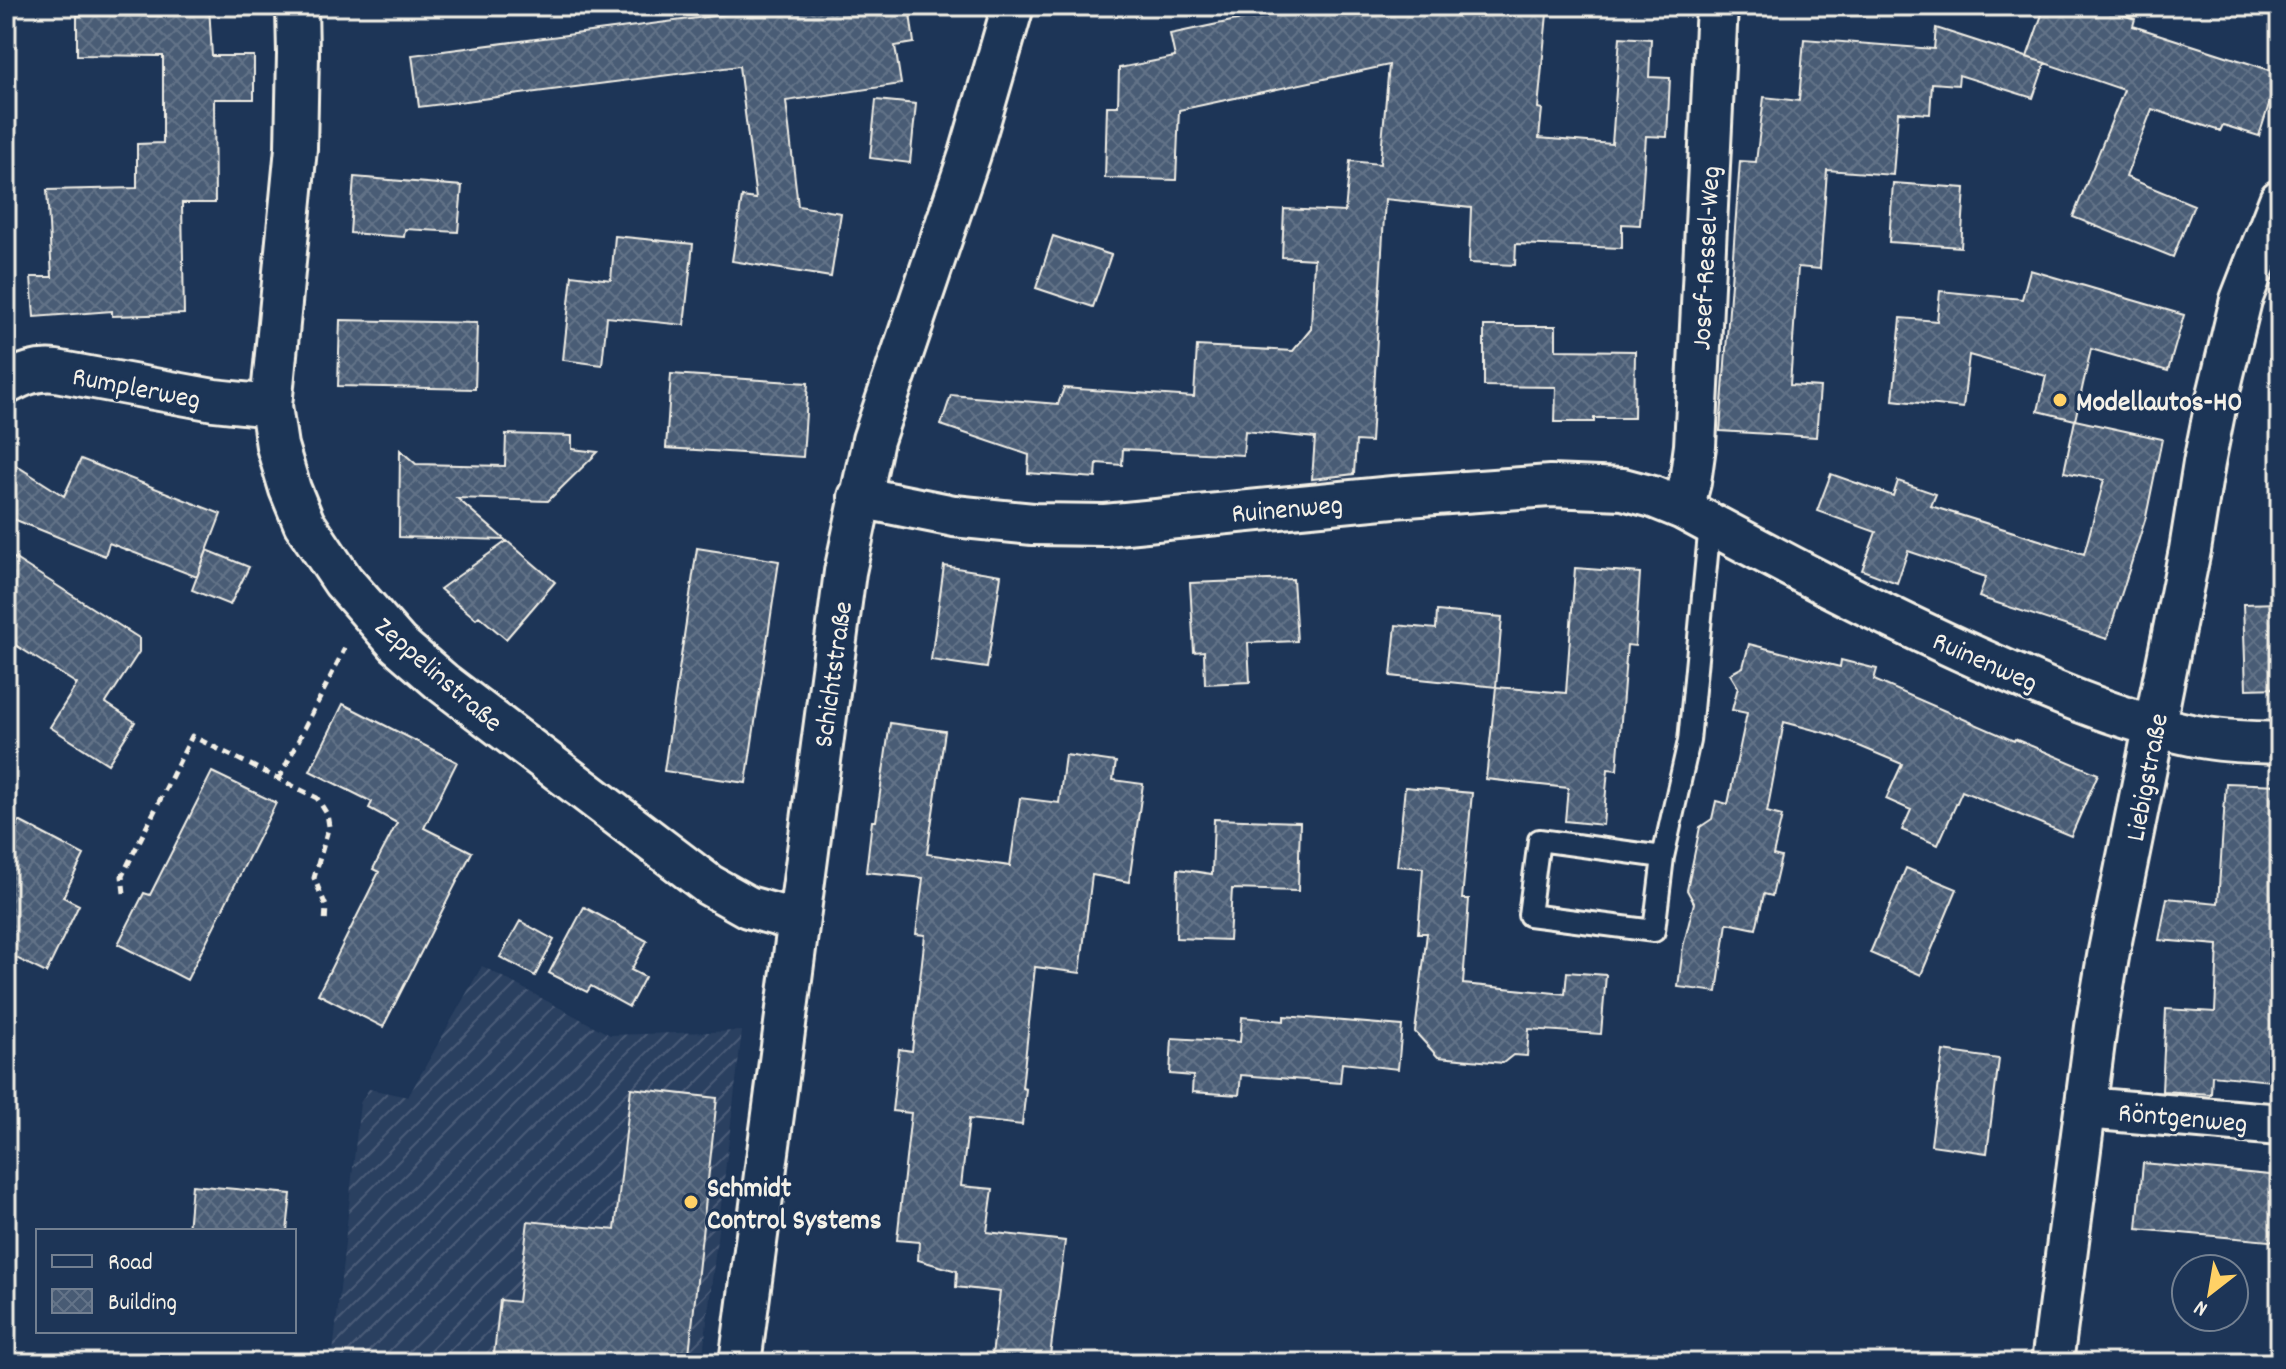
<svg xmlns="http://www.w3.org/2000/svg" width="2286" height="1369" font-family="Dekko,sans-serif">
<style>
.industrial{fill:url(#industrial-furrows)}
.building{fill:url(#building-cross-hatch);stroke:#f4f1e8;stroke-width:2}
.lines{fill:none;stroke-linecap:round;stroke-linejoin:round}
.service-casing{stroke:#f4f1e8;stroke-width:26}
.minor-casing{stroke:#f4f1e8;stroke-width:46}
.path{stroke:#f4f1e8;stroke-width:5;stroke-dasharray:8 6;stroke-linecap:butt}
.service{stroke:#1d3557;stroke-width:20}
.minor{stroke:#1d3557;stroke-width:40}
.poi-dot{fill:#ffd166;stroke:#1d3557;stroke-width:3}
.labels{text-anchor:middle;stroke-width:6;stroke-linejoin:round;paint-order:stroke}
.street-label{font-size:28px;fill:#f4f1e8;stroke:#1d3557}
.poi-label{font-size:28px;font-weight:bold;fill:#f4f1e8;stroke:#1d3557;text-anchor:start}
</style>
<defs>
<pattern id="industrial-furrows" width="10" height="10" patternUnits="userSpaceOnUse" patternTransform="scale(2)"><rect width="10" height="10" fill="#2a4060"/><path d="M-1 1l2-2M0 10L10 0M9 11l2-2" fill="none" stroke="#4a5c77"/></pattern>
<pattern id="building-cross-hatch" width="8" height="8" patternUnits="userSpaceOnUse" patternTransform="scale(2)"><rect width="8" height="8" fill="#485b74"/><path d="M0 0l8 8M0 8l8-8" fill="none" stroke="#637388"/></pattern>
</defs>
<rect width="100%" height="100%" fill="#1d3557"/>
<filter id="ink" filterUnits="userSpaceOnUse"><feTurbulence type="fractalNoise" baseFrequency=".0125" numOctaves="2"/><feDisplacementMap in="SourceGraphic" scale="16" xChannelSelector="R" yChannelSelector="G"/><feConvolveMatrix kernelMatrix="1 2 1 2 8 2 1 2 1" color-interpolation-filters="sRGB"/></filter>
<g filter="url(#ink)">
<path class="industrial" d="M 482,966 L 610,1035 L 742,1031 L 702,1363 L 332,1363 L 360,1103 L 369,1089 L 408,1097 Z"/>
<path class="building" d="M 160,6 L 209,6 L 212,56 L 254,56 L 254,99 L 214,99 L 215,203 L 182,203 L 184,314 L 112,316 L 112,311 L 34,317 L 31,277 L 52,277 L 47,190 L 137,188 L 137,144 L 163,143 L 163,56 L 77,55 L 77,15 L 161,16 Z
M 790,6 L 909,6 L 914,43 L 895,46 L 901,84 L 786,101 L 798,206 L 841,213 L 831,277 L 732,261 L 742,197 L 756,199 L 739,66 L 419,107 L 412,55 Z
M 1303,6 L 1467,6 L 1547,14 L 1538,108 L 1542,109 L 1539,138 L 1612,144 L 1620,37 L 1651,39 L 1649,77 L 1670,78 L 1667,137 L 1646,136 L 1640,225 L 1622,224 L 1622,248 L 1516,244 L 1515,265 L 1469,263 L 1471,208 L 1385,199 L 1371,442 L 1356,441 L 1354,474 L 1312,479 L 1315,438 L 1245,431 L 1243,455 L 1123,449 L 1122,465 L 1097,463 L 1096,478 L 1028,473 L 1029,455 L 941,425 L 951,395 L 1058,404 L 1064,388 L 1194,397 L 1197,346 L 1293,351 L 1311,329 L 1314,259 L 1282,257 L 1284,209 L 1345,212 L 1350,161 L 1380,164 L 1389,65 L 1179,110 L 1176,180 L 1105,178 L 1107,106 L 1118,106 L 1119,68 L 1175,57 L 1170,34 Z
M 2045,6 L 2098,6 L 2135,19 L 2133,26 L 2279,73 L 2259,136 L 2223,125 L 2220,131 L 2152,109 L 2126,177 L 2194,205 L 2173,257 L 2073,217 L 2124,90 L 2027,57 Z
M 1936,28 L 2045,63 L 2033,98 L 1959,75 L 1958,85 L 1932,83 L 1930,114 L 1898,112 L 1893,175 L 1827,170 L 1820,269 L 1798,267 L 1790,385 L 1820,387 L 1816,437 L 1720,431 L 1740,161 L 1756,162 L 1764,97 L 1799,101 L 1804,39 L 1934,49 Z
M 876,100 L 916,104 L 910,163 L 870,158 Z
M 354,177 L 462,186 L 458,232 L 405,229 L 404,237 L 350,233 Z
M 1893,183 L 1965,188 L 1961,247 L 1889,242 Z
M 615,236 L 693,244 L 684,325 L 607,317 L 602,365 L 563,360 L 572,275 L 611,280 Z
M 1053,236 L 1111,255 L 1093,307 L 1036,288 Z
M 2030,270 L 2184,315 L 2168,371 L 2091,349 L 2075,420 L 2038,411 L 2046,376 L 1969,355 L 1963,408 L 1893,400 L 1901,318 L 1937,321 L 1940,291 L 2022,299 Z
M 340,320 L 477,323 L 475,389 L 338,386 Z
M 1484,326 L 1556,326 L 1556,350 L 1635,351 L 1634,418 L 1594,418 L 1594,422 L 1555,422 L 1556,387 L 1484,386 Z
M 671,374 L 808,383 L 803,457 L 666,448 Z
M 2075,420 L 2162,439 L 2146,517 L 2107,639 L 1979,597 L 1986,577 L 1908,551 L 1897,583 L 1862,570 L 1876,532 L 1817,511 L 1831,474 L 1893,496 L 1898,481 L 1936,494 L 1931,506 L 2084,554 L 2104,480 L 2064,472 Z
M 506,434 L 572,436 L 572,449 L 598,452 L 548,501 L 457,498 L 505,540 L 399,537 L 400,450 L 416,464 L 505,466 Z
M 6,459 L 64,496 L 81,459 L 221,514 L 197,577 L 109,543 L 105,556 L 6,516 Z
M 507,541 L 555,582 L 506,639 L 479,616 L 476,619 L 440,589 Z
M 697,548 L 779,561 L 746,783 L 664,771 Z
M 207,550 L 249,567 L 230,605 L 192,590 Z
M 6,553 L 139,638 L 139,652 L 106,703 L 135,722 L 108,764 L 50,727 L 77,684 L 6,639 Z
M 944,566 L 1001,575 L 987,668 L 931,660 Z
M 1575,568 L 1640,573 L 1635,646 L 1627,645 L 1617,770 L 1608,769 L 1603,825 L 1565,821 L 1568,788 L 1486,779 L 1496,687 L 1566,693 Z
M 1293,579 L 1297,641 L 1248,643 L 1250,682 L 1205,684 L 1204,651 L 1194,652 L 1190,583 Z
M 2280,603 L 2280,688 L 2246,689 L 2243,604 Z
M 1437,611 L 1502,617 L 1496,687 L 1391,676 L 1396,625 L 1436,629 Z
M 1749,644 L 1840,667 L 1841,660 L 1877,669 L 1874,680 L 2014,741 L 2015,739 L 2098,774 L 2071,836 L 1962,791 L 1938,845 L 1902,830 L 1911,810 L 1886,799 L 1902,764 L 1833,735 L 1784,722 L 1767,812 L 1782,816 L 1773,855 L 1781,857 L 1772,896 L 1764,894 L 1756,929 L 1727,923 L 1717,992 L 1678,987 L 1683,947 L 1694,903 L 1687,890 L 1700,827 L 1712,819 L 1716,801 L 1728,804 L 1747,713 L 1732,710 L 1738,687 L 1730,674 L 1743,667 Z
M 343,704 L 457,762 L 424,828 L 472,852 L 383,1027 L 318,994 L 379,872 L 373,869 L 397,823 L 369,808 L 372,802 L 310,771 Z
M 890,723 L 945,731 L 927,854 L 1010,866 L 1020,798 L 1059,803 L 1065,755 L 1116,762 L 1113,780 L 1143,784 L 1129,882 L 1092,875 L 1080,973 L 1035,967 L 1022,1088 L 1026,1089 L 1022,1125 L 969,1119 L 961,1186 L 993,1189 L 987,1232 L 1065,1241 L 1049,1363 L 991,1363 L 1000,1292 L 956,1287 L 957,1271 L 918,1260 L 919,1242 L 897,1240 L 911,1113 L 892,1111 L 899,1049 L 912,1051 L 925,935 L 916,934 L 923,878 L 866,872 L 872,821 L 876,821 Z
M 212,772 L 276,803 L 187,980 L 118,944 L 144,893 L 150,895 Z
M 2226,783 L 2280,785 L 2280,1082 L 2212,1075 L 2211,1094 L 2162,1091 L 2166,1009 L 2215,1012 L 2218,945 L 2159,940 L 2167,898 L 2218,903 Z
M 1405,787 L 1472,793 L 1462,899 L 1469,899 L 1463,984 L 1565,994 L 1567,972 L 1606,975 L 1601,1034 L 1529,1029 L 1527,1056 L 1513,1055 L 1503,1063 L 1438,1057 L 1415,1032 L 1427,933 L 1418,933 L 1423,868 L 1397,866 Z
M 1214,819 L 1300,822 L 1298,891 L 1232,889 L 1229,940 L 1176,938 L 1178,869 L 1212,874 Z
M 19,821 L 84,855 L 63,897 L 79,905 L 46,973 L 6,953 L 6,846 Z
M 1906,868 L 1957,889 L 1921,975 L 1870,953 Z
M 584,907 L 647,941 L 631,970 L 645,977 L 629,1007 L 591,986 L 587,992 L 549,973 Z
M 520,921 L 554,940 L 535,976 L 500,957 Z
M 1284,1016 L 1402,1026 L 1398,1069 L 1342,1063 L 1340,1083 L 1241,1075 L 1239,1095 L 1192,1092 L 1193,1076 L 1170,1074 L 1172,1038 L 1240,1042 L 1242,1017 L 1284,1021 Z
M 1943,1051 L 1999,1059 L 1987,1153 L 1931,1145 Z
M 631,1088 L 717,1098 L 688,1363 L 493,1363 L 500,1300 L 518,1302 L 528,1221 L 615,1230 Z
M 2143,1163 L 2280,1176 L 2280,1242 L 2137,1229 Z
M 192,1185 L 291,1194 L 287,1231 L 188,1231 Z"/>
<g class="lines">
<g class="service-casing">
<path id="service" d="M 1663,857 L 1539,840 L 1529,915 L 1654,931 L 1663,857 L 1689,741 L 1710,524"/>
</g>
<g class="minor-casing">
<path id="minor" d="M 297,6 L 298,54 L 296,148 L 271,406 L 277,446 L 290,489 L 304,523 L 343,581 L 398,644 L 442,682 L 709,885 L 748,907 L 798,921
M 6,384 C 23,374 37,369 56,371 L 214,400 L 271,406
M 859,497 L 954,516 L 1033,524 L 1105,525 L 1393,497 L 1550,486 L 1623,489 L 1653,497 L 1683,509 C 1774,558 1866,607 1960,650 C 2037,685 2117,721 2201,737 C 2227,742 2254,742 2280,743
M 1683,509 L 1690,482 L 1695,446 L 1717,6
M 2086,1108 L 2280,1125
M 740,1363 L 845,572 L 873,440 L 970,154 L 1013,6
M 2052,1363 L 2096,1027 L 2109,951 L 2190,550 L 2204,463 L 2216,403 L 2241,300 L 2280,200"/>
</g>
<path class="path" d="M 279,779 L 345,648
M 124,893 L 122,876 L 192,736 L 317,798 L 327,814 L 329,826 L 314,878 L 326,906 L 325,924"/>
<use href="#service" class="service"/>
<use href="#minor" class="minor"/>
</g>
</g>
<g class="poi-dot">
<circle cx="2060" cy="400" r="8"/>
<circle cx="691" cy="1202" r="8"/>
</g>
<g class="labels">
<g class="street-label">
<text transform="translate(1704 258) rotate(-87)" y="10">Josef-Ressel-Weg</text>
<text transform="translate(137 386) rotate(11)" y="10">Rumplerweg</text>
<text transform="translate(1287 507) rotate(-5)" y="10">Ruinenweg</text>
<text transform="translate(1986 660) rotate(24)" y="10">Ruinenweg</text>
<text transform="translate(440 673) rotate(41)" y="10">Zeppelinstraße</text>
<text transform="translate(831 674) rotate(-82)" y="10">Schichtstraße</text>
<text transform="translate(2145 777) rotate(-79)" y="10">Liebigstraße</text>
<text transform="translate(2183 1116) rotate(5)" y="10">Röntgenweg</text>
</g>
<g class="poi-label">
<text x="2076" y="410">Modellautos-H0</text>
<text x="707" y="1196">Schmidt<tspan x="707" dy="32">Control Systems</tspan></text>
</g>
</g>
<rect width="2286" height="1369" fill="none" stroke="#1d3557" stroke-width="32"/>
<rect x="16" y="16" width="2254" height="1337" fill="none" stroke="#f4f1e8" stroke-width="3" filter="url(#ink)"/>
<rect x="36" y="1229" width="260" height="104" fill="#1d3557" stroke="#738091" stroke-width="2"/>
<rect x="52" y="1255" width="40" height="12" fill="#1d3557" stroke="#738091" stroke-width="2"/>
<text x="108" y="1269" font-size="24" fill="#f4f1e8">Road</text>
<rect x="52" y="1289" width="40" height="24" fill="url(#building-cross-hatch)" stroke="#738091" stroke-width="2"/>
<text x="108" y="1309" font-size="24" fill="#f4f1e8">Building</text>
<g transform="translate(2210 1293) rotate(211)"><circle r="38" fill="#1d3557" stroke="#738091" stroke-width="2"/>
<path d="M0-6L14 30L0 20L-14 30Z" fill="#ffd166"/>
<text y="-12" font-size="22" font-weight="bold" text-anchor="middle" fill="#f4f1e8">N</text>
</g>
</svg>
